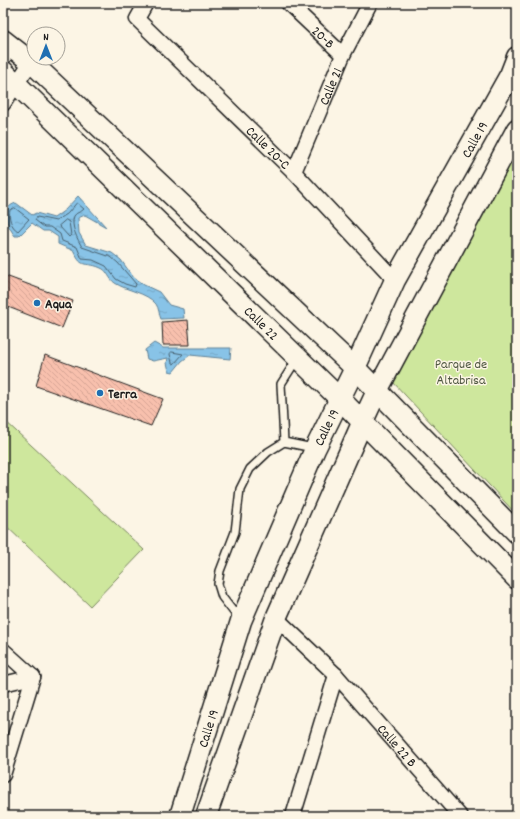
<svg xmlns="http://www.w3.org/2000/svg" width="520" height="819" font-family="Dekko,sans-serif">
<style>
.park{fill:#cee79d;stroke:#75825c}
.water{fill:url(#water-ripples);stroke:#5d8096}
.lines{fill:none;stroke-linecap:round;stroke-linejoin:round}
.shore{stroke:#475f6d;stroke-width:1}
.building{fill:url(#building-back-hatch);stroke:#1c1c1c}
.lane-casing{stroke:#1c1c1c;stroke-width:10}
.street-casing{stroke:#1c1c1c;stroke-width:17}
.secondary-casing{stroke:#1c1c1c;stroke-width:23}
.lane{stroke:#fcf5e5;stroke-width:7}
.street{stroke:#fcf5e5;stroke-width:14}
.secondary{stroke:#fcf5e5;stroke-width:20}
.poi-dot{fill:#1f6fb2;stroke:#fcf5e5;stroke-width:1.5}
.labels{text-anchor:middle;stroke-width:3;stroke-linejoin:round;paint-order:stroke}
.street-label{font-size:14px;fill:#1c1c1c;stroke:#fcf5e5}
.poi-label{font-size:14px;font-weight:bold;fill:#1c1c1c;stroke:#fcf5e5;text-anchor:start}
.park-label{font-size:14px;fill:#515943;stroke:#fcf5e5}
</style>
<defs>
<pattern id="water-ripples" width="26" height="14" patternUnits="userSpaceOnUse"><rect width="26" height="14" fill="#88c3e7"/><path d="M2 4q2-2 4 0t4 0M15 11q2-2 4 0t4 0" fill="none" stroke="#75a7c6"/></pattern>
<pattern id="building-back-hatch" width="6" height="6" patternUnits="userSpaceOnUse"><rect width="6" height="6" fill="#f8c0ad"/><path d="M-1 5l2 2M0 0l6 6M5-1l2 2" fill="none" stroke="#d4a494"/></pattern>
</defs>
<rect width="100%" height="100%" fill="#fcf5e5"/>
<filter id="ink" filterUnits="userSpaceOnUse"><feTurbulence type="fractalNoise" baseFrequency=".025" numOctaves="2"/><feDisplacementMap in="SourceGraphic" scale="8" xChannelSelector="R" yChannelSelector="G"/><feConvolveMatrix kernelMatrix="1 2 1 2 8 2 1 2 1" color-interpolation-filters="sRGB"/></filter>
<g filter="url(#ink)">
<path class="park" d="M 517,140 L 517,515 L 392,381 Z
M 3,419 L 144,550 L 90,606 L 3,523 Z"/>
<path class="water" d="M 78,196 L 106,227 L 85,215 L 78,218 L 79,233 L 86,245 L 112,253 L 121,260 L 134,278 L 144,285 L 159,292 L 169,305 L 183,309 L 184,318 L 161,319 C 159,315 159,308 156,304 C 146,292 127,291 115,283 C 109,279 108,272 103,269 C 86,260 82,271 74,251 L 58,244 L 58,237 L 49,231 L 43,231 L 32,223 L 19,236 L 15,236 C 6,224 0,208 16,203 L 32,215 L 36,213 L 54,218 L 65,210 Z
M 154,343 L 163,348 L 231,348 L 230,359 L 190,355 L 182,361 L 173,372 L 169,371 L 167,363 L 168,358 L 153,361 L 147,359 L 145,350 Z"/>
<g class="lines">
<path class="shore" d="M 77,203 L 84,209 C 82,212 76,212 74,216 C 70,226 78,240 82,247 L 111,257 L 118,263 L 136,284 L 135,287 L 125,284 L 116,279 L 106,266 L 93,260 L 82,259 L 77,247 L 62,241 L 60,234 L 50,227 L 44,227 L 35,220 L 37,217 L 56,221 L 67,214 Z
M 15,208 L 29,219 L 18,231 C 11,227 8,217 10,210 Z
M 66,220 L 69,222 L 71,235 L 69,237 L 59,226 Z
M 172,352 L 183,354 L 174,364 L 172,363 L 170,354 Z"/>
</g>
<path class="building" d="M 3,275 L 73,301 L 62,328 L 3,305 Z
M 188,320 L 190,345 L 163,345 L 162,322 Z
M 45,355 L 163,399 L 151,426 L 36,386 Z"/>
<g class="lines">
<g class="lane-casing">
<path id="lane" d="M 297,359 L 281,384 L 284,442 L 313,448
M 239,619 L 222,597 L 218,584 L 220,571 L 235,532 L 240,489 L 250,469 L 268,452 L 284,442"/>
</g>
<g class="street-casing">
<g id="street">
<path id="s1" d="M 146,3 L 137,19 L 294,172 L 395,280"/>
<path id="s2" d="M 288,3 L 343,55"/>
<path d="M 3,58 L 11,48"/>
<path d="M 3,104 L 31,62"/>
<path id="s3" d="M 294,172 L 343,55 L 370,3"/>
<path id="s4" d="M 276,618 L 336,675 L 460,816"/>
<path d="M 3,650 L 33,677"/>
<path d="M 3,684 L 33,677"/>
<path d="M 3,775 L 33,677"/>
<path d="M 293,816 L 336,675"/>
</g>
</g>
<g class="secondary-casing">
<g id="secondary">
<path d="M 3,40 L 31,62 L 355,368 L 517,533"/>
<path id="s5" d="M 3,71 L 340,399 L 517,579"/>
<path id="s6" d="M 180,816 L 241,621 L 315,449 L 355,368 L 395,280 L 510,75 L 517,57"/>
<path d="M 206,816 L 276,618 L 363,421 L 377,391 L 517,129"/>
</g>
</g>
<use href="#lane" class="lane"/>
<use href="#street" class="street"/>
<use href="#secondary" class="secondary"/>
</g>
</g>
<g class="poi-dot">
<circle cx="37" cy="303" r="4"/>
<circle cx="100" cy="393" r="4"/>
</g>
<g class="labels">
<g class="street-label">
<text dy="5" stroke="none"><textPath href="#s2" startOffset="49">20-B</textPath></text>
<text dy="5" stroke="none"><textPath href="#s3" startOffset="93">Calle 21</textPath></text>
<text dy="5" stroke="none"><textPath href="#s6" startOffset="740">Calle 19</textPath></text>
<text dy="5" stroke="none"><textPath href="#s1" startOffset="202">Calle 20-C</textPath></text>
<text dy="5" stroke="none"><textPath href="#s5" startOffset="361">Calle 22</textPath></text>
<text dy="5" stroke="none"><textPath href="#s6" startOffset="416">Calle 19</textPath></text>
<text dy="5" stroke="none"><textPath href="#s6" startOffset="92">Calle 19</textPath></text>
<text dy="5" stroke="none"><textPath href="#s4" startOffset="176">Calle 22 B</textPath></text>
</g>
<g class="poi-label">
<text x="45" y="308">Aqua</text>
<text x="108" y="398">Terra</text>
</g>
<g class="park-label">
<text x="461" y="368">Parque de<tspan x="461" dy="16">Altabrisa</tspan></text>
</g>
</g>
<rect width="520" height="819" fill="none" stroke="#fcf5e5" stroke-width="16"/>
<rect x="8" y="8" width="504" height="803" fill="none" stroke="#1c1c1c" stroke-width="1.5" filter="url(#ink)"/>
<g transform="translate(46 46)"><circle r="19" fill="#fcf5e5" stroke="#a29e95"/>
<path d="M0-3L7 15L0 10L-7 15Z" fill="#1f6fb2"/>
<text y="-6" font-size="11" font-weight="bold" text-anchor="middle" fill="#1c1c1c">N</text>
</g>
</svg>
